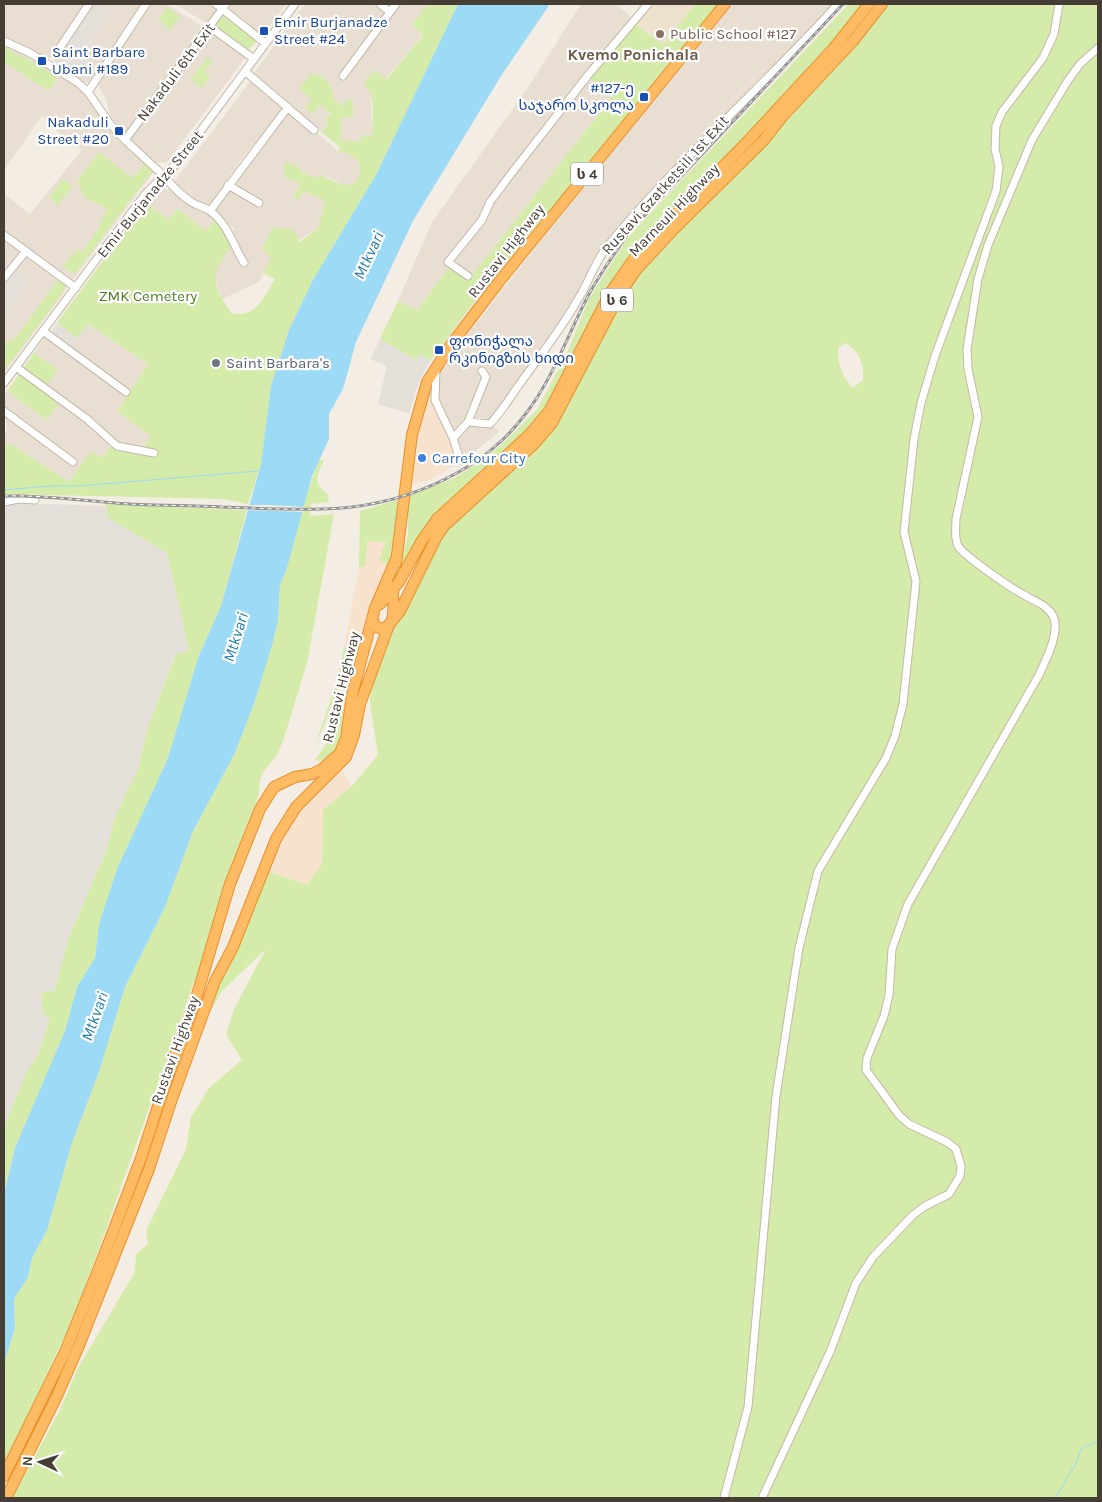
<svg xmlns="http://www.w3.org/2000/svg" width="1102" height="1502" font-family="Karla,'Noto Sans Georgian',sans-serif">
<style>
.residential{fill:#e8dfd2}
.commercial{fill:#f7e2ce}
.industrial{fill:#e5dfda}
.education{fill:#eee1cd}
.green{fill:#d4ebaa;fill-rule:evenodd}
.water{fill:#9cdaf5}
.pier{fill:#f4ede4}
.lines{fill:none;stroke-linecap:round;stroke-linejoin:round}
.stream{stroke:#9cdaf5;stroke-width:1}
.minor-casing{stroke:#c3b7a9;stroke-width:9}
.highway-casing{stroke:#e88f2a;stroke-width:12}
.minor{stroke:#fff;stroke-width:7}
.highway{stroke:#ffbb64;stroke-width:10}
.rail-casing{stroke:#959595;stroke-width:3}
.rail{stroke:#fff;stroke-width:1;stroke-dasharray:4;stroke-linecap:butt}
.transit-dot{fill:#1a4fb4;stroke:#fff;stroke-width:2}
.education-dot{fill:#8d6e63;stroke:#fff;stroke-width:2}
.worship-dot{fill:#6b7280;stroke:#fff;stroke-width:2}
.shop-dot{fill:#3f7fe0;stroke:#fff;stroke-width:2}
.labels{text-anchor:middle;stroke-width:4.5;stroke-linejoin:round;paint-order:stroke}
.shield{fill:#fff;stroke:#7e7771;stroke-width:1}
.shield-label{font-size:14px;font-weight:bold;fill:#463d34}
.transit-label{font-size:15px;fill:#164399;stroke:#fff;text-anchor:start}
.education-label{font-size:15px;fill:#785e54;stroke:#fff;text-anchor:start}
.street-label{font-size:15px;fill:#463d34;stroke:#fff}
.park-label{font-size:15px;fill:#4e7c23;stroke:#fff}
.worship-label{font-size:15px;fill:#5b616d;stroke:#fff;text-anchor:start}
.shop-label{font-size:15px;fill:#366cbe;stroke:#fff;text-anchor:start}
.neighbourhood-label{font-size:16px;font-weight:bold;fill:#6a5a4a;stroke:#fff}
.water-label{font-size:16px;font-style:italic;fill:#247ea8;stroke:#fff}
</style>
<rect width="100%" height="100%" fill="#f4ede4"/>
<path class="residential" d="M 4,4 L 86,4 L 51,58 L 47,58 L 4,39 Z
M 101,4 L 144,4 L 99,71 L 81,56 L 112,11 Z
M 148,4 L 166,4 L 206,28 L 127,135 L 111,119 L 106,99 L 98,85 Z
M 175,4 L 212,4 L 218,9 L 208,24 Z
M 228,4 L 286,4 L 262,35 L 225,8 Z
M 305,4 L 356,4 L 359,6 L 361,4 L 427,4 L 412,25 L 423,34 L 386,79 L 364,83 L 369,89 L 371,97 L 372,136 L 361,136 L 360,142 L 341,140 L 341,106 L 335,100 L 329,83 L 305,108 L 312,114 L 320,105 L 331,115 L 328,124 L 321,132 L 254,73 Z
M 581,4 L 616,4 L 630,16 L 634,23 L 590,79 L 612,97 L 470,278 L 452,264 L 417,310 L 398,301 L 432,222 L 529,86 Z
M 733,4 L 836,4 L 599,254 L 565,321 L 509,406 L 492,424 L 499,432 L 468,457 L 445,430 L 433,401 L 426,397 L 443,365 L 595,173 Z
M 211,30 L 246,57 L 167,162 L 156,163 L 129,138 Z
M 4,45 L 14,48 L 75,83 L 90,95 L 105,117 L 155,170 L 71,282 L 4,230 L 4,194 L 30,214 L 82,150 L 56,131 L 59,127 L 42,116 L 4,170 Z
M 252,79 L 285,107 L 245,155 L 208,207 L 192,200 L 174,182 Z
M 289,109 L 338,151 L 355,156 L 361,167 L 360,175 L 354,184 L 342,185 L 335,180 L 320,175 L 317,178 L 300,172 L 301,170 L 287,162 L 300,184 L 293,197 L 303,190 L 326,200 L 318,228 L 271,258 L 259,282 L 222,299 L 215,279 L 216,266 L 231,247 L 239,264 L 243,265 L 248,262 L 231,237 L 234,228 L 216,215 L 213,207 Z
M 164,189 L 170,190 L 185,201 L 210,211 L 216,219 L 206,231 L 178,209 L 168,219 L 149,205 Z
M 4,236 L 19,247 L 20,252 L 4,276 Z
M 27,253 L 67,283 L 65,291 L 4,373 L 4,315 L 30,280 L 16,269 Z
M 87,324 L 149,364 L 129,392 L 69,347 Z
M 45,337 L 48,337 L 129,395 L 151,436 L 142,449 L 119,444 L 114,437 L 46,386 L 58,370 L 34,353 Z
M 7,391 L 46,420 L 61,402 L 111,442 L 104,458 L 90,452 L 69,482 L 9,443 L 4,449 L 4,432 L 7,434 L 4,395 Z"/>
<path class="commercial" d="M 426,397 L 433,401 L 445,430 L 468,457 L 432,479 L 411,486 Z
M 367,541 L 386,542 L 390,565 L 367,617 L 359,641 L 351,650 L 344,647 L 359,568 L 366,566 Z
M 341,768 L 351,787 L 323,810 L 322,864 L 307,885 L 267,871 L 279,841 L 299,809 Z"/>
<path class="industrial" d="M 92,4 L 101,4 L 112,11 L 81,56 L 99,71 L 87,83 L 80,81 L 54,61 Z
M 16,269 L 30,280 L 4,315 L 4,284 Z
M 57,323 L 76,337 L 69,347 L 50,333 Z
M 380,339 L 416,359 L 421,354 L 430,361 L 418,384 L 409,414 L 378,404 L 387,366 L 370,359 Z
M 4,499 L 21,503 L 105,506 L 108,518 L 167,553 L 189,651 L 175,655 L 148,726 L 138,769 L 115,816 L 107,848 L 68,939 L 55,991 L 51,1019 L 37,1056 L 26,1073 L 4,1127 Z"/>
<path class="education" d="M 650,4 L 695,4 L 663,45 L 634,23 Z"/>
<path class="green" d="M 427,4 L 458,4 L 376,175 L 313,280 L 289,330 L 271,386 L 261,464 L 248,504 L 223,499 L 4,494 L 4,449 L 9,443 L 69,482 L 90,452 L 104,458 L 109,447 L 146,454 L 142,449 L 151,436 L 117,411 L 148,364 L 88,324 L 77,338 L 57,323 L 146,203 L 168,219 L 178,209 L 206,231 L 216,219 L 223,228 L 231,247 C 209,276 212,283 231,313 C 256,319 264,297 275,279 L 263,273 L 271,258 L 262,248 L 273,228 L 294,230 L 300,242 L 318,228 L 325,201 L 304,191 L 298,199 L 293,197 L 300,184 L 284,176 L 284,164 L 286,162 L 302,169 L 300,172 L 317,178 L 320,175 L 342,185 L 354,184 L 360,175 C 362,158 353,155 338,151 L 340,147 L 321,132 L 328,124 L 325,121 L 331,114 L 320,105 L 312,114 L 305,108 L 312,100 L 299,88 L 310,75 L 317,74 L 329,83 L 335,100 L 341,106 L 349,98 L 353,104 L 353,117 L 341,118 L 341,140 L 360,142 L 361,136 L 372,136 C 372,119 377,96 364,84 L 374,70 L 387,79 L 423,35 L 412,25 Z
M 695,4 L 720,4 L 482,292 L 430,361 L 421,354 L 416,360 L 380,339 L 398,301 L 417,310 L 452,264 L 470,278 L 612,97 L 590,79 L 634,23 L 663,45 Z
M 849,4 L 863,4 L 840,34 L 747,135 L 629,255 L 607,288 L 541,416 L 432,516 L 415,542 L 396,581 L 408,535 L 408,496 L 453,479 L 476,464 L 499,447 L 537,410 L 567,353 L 589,299 L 628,237 Z
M 886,4 L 1098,4 L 1098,1498 L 12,1498 L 58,1414 L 78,1368 L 135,1272 L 136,1254 L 148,1244 L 146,1231 L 186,1149 L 191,1117 L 209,1088 L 242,1060 L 226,1034 L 234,1009 L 266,949 L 221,992 L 211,1011 L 220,979 L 267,871 L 307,885 L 322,864 L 323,810 L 351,787 L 378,755 L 370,703 L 370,687 L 379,655 L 438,540 L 461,513 L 556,424 L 628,285 L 660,247 L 725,187 L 841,59 ZM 846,343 C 860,352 864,364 863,380 L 853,388 C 841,375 838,365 838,348 Z
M 166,7 L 180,16 L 171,30 L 162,24 L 163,22 L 159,19 Z
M 223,15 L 257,40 L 248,51 L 215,27 Z
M 4,47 L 57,75 L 56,83 L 47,90 L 4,62 Z
M 208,57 L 212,61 L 204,72 L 210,77 L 202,88 L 191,79 Z
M 99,152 L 132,178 L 145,164 L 152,171 L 75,274 L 63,266 L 77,249 L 83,252 L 98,229 L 107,208 C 89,199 83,202 78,180 Z
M 63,179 L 73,186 L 58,205 L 49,198 Z
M 59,278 L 65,284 L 64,291 L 6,368 L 4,366 L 4,340 L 8,343 L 12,339 L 14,340 Z
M 34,353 L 58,370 L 46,386 L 23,369 Z
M 21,372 L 61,402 L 46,420 L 7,391 Z
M 319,459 L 324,461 C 316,475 313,485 328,494 L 329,502 L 311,504 L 310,516 L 334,514 L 307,663 L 284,738 L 277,755 L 263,772 L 260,780 L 258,797 L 234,858 L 201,962 L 95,1260 L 70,1325 L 4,1465 L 4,1365 L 15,1327 L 14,1299 L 28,1277 L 32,1258 L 47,1230 L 72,1143 L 99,1072 L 125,987 L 165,907 L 193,831 L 235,753 L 255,701 L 273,642 L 278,620 L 280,585 L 287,568 L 302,507 Z
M 397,500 L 397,519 L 390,565 L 379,560 L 386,542 L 367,541 L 366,566 L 359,568 L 360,511 Z
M 105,504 L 247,510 L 221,606 L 198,658 L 168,758 L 117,869 L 99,924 L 95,958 L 77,987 L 65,1031 L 15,1148 L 4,1194 L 4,1127 L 26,1073 L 37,1056 L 50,1019 L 43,1014 L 41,993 L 55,990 L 68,939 L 107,848 L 115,816 L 138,769 L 148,726 L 176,654 L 189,651 L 167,553 L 108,518 Z
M 344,647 L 351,650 L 326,721 L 315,745 L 338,679 Z
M 358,661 L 345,703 L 340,739 L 336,749 L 329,759 L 328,756 L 321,761 L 314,760 C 333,743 348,687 358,661 Z"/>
<path class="water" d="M 458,4 L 550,4 L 501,76 L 413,221 L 356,342 L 343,389 L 329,414 L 329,439 L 312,476 L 287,568 L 280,585 L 278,620 L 273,642 L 255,701 L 235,753 L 193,831 L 165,907 L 125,987 L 99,1072 L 72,1143 L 47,1230 L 32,1258 L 28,1277 L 14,1299 L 15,1327 L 4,1365 L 4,1194 L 15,1148 L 65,1031 L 77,987 L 95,958 L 99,924 L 117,869 L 168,758 L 198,658 L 221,606 L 261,464 L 271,386 L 289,330 L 313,280 L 376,175 Z"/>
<path class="pier" d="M 245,505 L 269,505 L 305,507 L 304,512 L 244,510 Z"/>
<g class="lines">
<path class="stream" d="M 4,490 L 51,486 L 79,486 L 258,471
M 1055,1498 L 1075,1465 L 1082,1448 L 1098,1441"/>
<g class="minor-casing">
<path id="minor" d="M 216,4 L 265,43
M 380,4 L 390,12
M 210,27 L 254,59
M 4,41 L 30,53 L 77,82 L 88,92 L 110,124 L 125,140 L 164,176 C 172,186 181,196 193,203 C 198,206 205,207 210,211 C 228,224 233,245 244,263
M 59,49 L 89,4
M 246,72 L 314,130
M 343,76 L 396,4
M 88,92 L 146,4
M 125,140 L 226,4
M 228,185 L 259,203
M 210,211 L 288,107
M 4,235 L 76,288
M 468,276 L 448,262 L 482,220 L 490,202 L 514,170 L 589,74 L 648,4
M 4,278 L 26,251
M 43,331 L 126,392
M 16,367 L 87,419 L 117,446 L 154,453
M 436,368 L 435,400 L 453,438 L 460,460
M 4,383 L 146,193 L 176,164 L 295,4
M 4,411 L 73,462
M 468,422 L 486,377 L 482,371
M 453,438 L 468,422 L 490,424 C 502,411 509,399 519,385 C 539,357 560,331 577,301 C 588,284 594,264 606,248 C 677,161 763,87 838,4
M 4,502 L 18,499 L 35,500
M 724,1498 L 748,1407 L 776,1096 L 799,948 L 818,871 L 886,758 L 895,736 L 903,704 L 916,581 L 904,532 L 914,439 L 921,403 L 935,356 L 996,191 L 999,166 L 995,149 L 996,126 L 1002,112 L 1043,58 L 1054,34 L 1059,4
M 762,1498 L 830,1352 L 856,1283 L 873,1257 L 913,1215 L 925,1206 L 949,1194 L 960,1176 L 961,1166 L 956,1149 L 947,1142 L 909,1124 L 899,1115 L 866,1070 L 867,1058 L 884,1016 L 889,995 L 892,949 L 908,904 L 1039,675 C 1045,661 1061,632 1053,616 C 1047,604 1031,600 1019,592 C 1008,586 963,555 958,546 C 954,537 956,528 956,519 L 978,417 L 968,369 L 967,349 L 978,279 L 988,245 L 1032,140 L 1067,82 L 1080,64 L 1098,48"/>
</g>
<g class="highway-casing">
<path id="highway" d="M 396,563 L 412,435 L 427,382 L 450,346 L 498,283 L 725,4
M 380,604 L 399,582 L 421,542 L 437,519 L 530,434 L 550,410 L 610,293 L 638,253 L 747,142 L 833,49 L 869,4
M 373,620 L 375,626 L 381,629 C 399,626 392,601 393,588
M 392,621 L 400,611 L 436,538 L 444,526 L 535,443 L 552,423 L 621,292 L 636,270 L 673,230 L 764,140 L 782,117 L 853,41 L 882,4
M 4,1476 L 65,1352 L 99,1268 L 140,1161 L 174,1057 L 197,995 L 230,884 L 260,809 L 274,787 L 295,777 L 312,774 L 322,769 L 340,753 L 346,738 L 352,695 L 375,608 L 397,557
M 6,1498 L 56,1398 L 78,1348 L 149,1169 L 172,1099 L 215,981 L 233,947 L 276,839 L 296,807 L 346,757 L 354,735 L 360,704 L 389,625"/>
</g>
<use href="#minor" class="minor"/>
<use href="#highway" class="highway"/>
<g class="rail-casing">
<path id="rail" d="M 4,496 C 41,495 78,500 115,503 C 150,506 186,505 222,507 C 255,508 288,510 322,509 C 396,508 478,476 524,416 C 553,379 567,336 589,294 C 601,272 616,251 631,230 L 843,4"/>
</g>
<use href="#rail" class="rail"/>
</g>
<g class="transit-dot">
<rect x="259" y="26" width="10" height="10" rx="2.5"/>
<rect x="37" y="56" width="10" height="10" rx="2.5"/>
<rect x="639" y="92" width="10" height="10" rx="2.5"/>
<rect x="114" y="126" width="10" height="10" rx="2.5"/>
<rect x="434" y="345" width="10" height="10" rx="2.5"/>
</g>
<circle class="education-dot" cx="660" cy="34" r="5"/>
<circle class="worship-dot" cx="216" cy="363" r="5"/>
<circle class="shop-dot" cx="422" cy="458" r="5"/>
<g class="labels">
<g class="shield">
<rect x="571" y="162.5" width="32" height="23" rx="4"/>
<rect x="601" y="288.5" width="32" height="23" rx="4"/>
</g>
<g class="shield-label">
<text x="587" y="179">ს 4</text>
<text x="617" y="305">ს 6</text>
</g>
<g class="transit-label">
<text x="274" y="27">Emir Burjanadze<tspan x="274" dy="17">Street #24</tspan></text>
<text x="52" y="57">Saint Barbare<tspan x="52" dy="17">Ubani #189</tspan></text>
<text x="634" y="93" text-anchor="end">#127-ე<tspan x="634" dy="17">საჯარო სკოლა</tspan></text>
<text x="109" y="127" text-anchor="end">Nakaduli<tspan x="109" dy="17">Street #20</tspan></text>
<text x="449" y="346">ფონიჭალა<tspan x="449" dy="17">რკინიგზის ხიდი</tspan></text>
</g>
<g class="education-label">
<text x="670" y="39">Public School #127</text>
</g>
<g class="street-label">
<text transform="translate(176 72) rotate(-53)" y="5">Nakaduli 6th Exit</text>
<text transform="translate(665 185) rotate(-48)" y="5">Rustavi Gzatketsili 1st Exit</text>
<text transform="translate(150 194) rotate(-51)" y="5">Emir Burjanadze Street</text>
<text transform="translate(674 210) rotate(-46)" y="5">Marneuli Highway</text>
<text transform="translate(506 251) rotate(-52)" y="5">Rustavi Highway</text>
<text transform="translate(341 687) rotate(-76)" y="5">Rustavi Highway</text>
<text transform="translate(175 1050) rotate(-70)" y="5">Rustavi Highway</text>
</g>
<g class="park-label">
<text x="148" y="301">ZMK Cemetery</text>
</g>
<g class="worship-label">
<text x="226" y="368">Saint Barbara's</text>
</g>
<g class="shop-label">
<text x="432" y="463">Carrefour City</text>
</g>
<g class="neighbourhood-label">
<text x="633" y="60">Kvemo Ponichala</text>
</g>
<g class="water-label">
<text transform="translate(368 255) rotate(-65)" y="6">Mtkvari</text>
<text transform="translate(235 637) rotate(-73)" y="6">Mtkvari</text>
<text transform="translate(94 1016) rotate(-70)" y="6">Mtkvari</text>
</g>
</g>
<rect width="1102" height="1502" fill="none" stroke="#463d34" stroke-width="10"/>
<g transform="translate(40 1462) rotate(274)" stroke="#ffffff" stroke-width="4" paint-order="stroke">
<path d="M0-4L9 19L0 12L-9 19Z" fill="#463d34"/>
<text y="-8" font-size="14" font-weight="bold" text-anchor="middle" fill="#463d34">N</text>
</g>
</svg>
